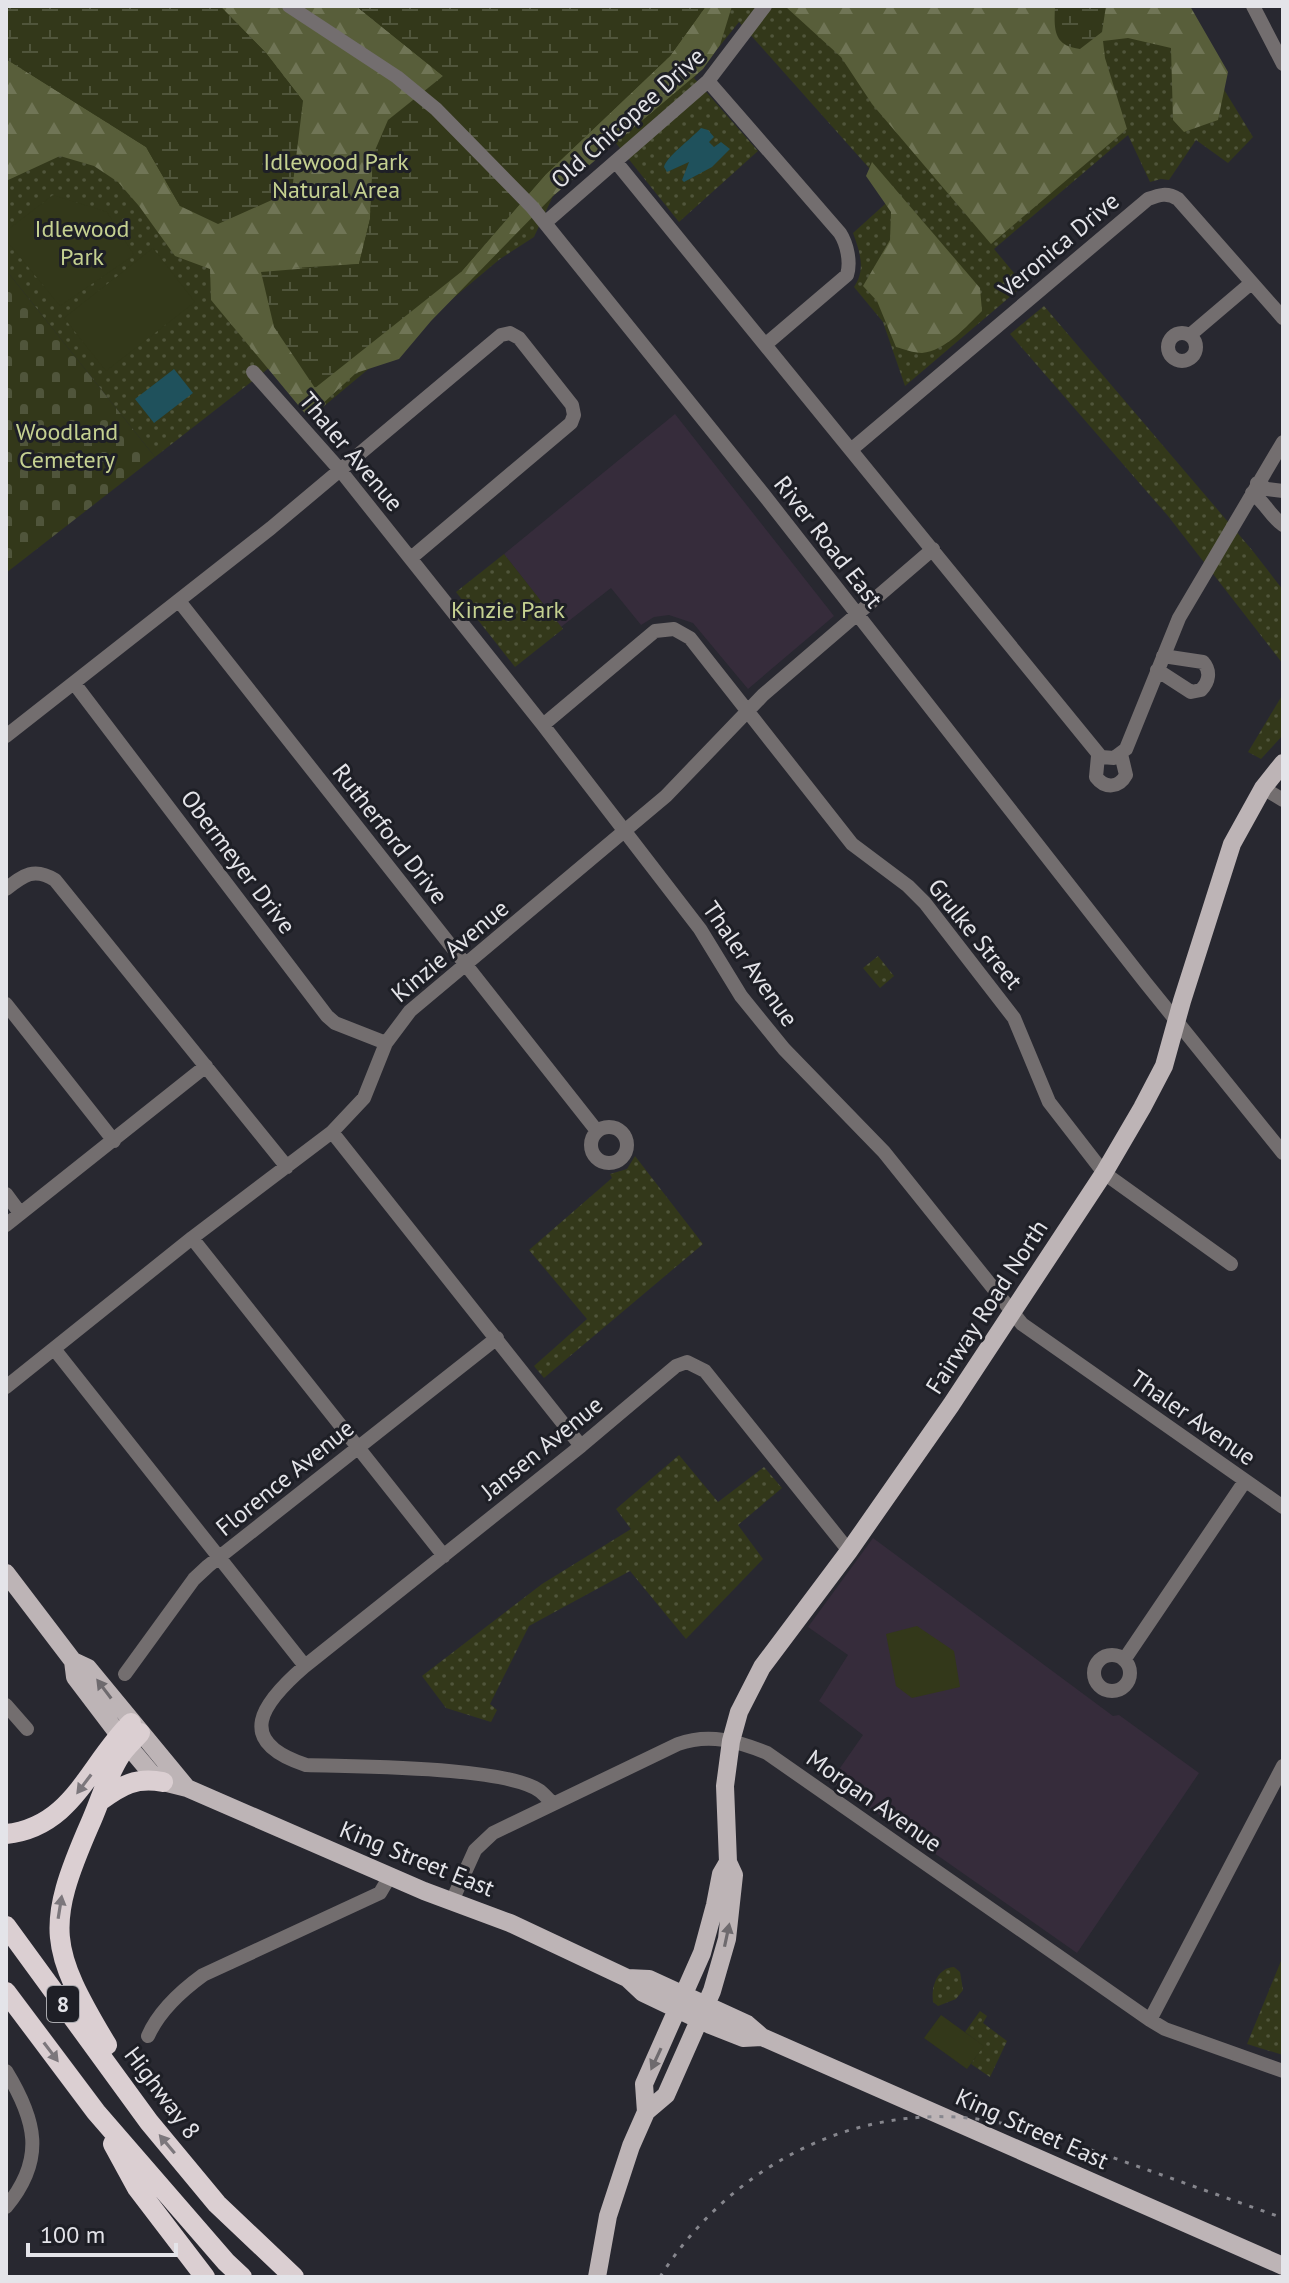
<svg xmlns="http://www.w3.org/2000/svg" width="1289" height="2283" font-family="'PT Sans',sans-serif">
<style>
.education{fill:#362c3b}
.grass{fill:url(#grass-dots)}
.forest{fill:url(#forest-firs)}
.wetland{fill:url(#wetland-marsh)}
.cemetery{fill:url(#cemetery-stones)}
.pitch{fill:#33381a}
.water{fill:#1f515c}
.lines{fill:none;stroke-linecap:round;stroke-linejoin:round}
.minor{stroke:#736e6f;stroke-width:14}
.major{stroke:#bdb4b6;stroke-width:18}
.highway{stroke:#dbcfd2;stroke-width:20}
.rail{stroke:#86868d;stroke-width:3;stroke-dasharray:4 8;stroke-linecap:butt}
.oneway{fill:#6e6a6e}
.oneway2{fill:#7c777c}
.labels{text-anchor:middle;stroke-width:6;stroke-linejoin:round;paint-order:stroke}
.shield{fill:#1e1f26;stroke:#a9a9ae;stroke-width:2}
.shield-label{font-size:22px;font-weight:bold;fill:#e4e4e9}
.street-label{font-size:24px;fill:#e4e4e9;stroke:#1e1f26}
.park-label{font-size:24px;fill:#c5d191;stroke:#1e1f26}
</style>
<defs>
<pattern id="grass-dots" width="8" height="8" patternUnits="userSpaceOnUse" patternTransform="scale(2)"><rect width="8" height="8" fill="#33381a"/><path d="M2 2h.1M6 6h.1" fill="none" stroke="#50553b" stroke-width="1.8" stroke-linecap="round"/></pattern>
<pattern id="forest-firs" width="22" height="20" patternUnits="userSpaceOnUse" patternTransform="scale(2)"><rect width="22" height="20" fill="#585e3a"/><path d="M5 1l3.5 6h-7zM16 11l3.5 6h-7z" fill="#707556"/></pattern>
<pattern id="wetland-marsh" width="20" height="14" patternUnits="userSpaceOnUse" patternTransform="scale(2)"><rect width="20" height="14" fill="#33381a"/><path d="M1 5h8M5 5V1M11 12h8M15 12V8" fill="none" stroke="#50553b"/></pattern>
<pattern id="cemetery-stones" width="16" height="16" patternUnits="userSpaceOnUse" patternTransform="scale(2)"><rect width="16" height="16" fill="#33381a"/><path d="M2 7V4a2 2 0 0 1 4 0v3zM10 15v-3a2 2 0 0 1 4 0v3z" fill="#50553b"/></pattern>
</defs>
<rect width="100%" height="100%" fill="#282830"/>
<path class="education" d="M 675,414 L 834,616 L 748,689 L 693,623 L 669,615 L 654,617 L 641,625 L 611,588 L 561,627 L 504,554 Z
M 873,1538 L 1113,1716 L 1119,1715 L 1199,1773 L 1077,1953 L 831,1781 L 863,1735 L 819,1701 L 848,1655 L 808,1627 Z"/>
<path class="grass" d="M 6,6 L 1173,6 L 1253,137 L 1228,163 L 1196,140 L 1169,180 L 1161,179 L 1150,182 L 1128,135 L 994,249 L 1024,285 L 905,386 L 883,322 L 854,287 C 866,270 860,252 853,233 L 894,196 L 739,22 L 694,78 L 758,151 L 679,222 L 615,142 L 553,196 L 534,237 L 500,259 L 311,417 L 269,368 L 155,457 L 6,270 Z
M 1044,306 L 1252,550 L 1283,590 L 1283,664 L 1168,516 L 1010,334 Z
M 504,554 L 563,629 L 515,667 L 456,592 Z
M 1283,694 L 1283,735 L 1261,759 L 1248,752 Z
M 878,956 L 894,976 L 880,988 L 863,968 Z
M 635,1156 L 703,1244 L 544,1378 L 534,1366 L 587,1319 L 529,1250 L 612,1178 L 610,1174 L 627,1169 Z
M 679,1455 L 718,1502 L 764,1467 L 782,1488 L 738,1525 L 763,1559 L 686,1639 L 630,1571 L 529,1626 L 490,1704 L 497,1710 L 491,1722 L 446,1708 L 422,1676 L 542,1584 L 631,1529 L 616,1509 Z
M 1283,1956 L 1283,2055 L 1247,2044 Z
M 954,1967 L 960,1972 L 963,1990 L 956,1999 L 938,2006 L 933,2002 C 931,1987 937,1968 954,1967 Z
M 980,2011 L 987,2016 L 983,2023 L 1007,2041 L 990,2077 L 971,2064 L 983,2046 L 965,2032 Z"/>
<path class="forest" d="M 220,6 L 356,6 L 443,76 L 373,155 L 370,219 L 359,264 L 294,268 L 461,272 L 546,174 L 670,56 L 706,6 L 732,6 L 720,45 L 703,69 L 553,196 L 431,321 L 399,359 L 356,373 L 308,417 L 211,300 L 210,269 L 175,256 L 139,206 L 118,182 L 94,166 L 60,156 L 6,181 L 6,59 L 146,147 L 180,206 L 303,101 L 266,53 Z
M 1190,6 L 1228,72 L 1218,120 L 1184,132 L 1173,120 L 1171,48 L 1128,38 L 1103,41 L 1105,58 L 1127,129 L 991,244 L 872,104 L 841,57 L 786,7 Z
M 872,162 L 980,288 L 982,311 C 967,326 945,351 922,353 C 914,353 903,349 896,347 L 877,301 L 863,286 L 890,240 L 891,212 L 866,176 Z"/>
<path class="wetland" d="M 6,6 L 220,6 L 266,53 L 303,101 L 292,191 L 218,224 L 180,206 L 146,147 L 6,59 Z
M 356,6 L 706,6 L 670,56 L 546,174 L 461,272 L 315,388 L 274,327 L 261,272 L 359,264 L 370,219 L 373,155 L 388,120 L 443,76 Z
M 1055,6 L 1106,6 L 1102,32 L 1080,49 C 1053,46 1054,29 1055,6 Z"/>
<path class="cemetery" d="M 6,270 L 155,457 L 6,573 Z"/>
<path class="pitch" d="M 53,195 L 107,212 L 134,255 L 60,306 L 6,240 L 6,231 Z
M 153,248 L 195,302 L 106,371 L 64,318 Z
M 917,1626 L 954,1651 L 960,1687 L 912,1698 L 896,1686 L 886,1634 Z
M 941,2015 L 984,2046 L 967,2069 L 924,2038 Z"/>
<path class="water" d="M 701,128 L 708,130 L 714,137 L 709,142 L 714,147 L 721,142 L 730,149 L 712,167 L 684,182 L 682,180 L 689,162 L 667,172 L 664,167 C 666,157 691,139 701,128 Z
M 174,369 L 193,393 L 154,423 L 135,399 Z"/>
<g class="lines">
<path class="minor" d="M 289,6 L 397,77 L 436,109 L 532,207 L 764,495 L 1145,982 L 1283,1153
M 1253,6 L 1283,64
M 708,81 L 840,233 C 847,244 851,262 847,275 L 765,345
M 616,162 L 1101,757 L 1114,758 L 1126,749 L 1179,618 L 1283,442
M 546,222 L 708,81 L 765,6
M1168 347a14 14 0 1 1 28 0a14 14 0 1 1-28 0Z
M 1190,335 L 1250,284
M 253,372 L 340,470 L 543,725 L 700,929 L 741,996 L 784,1049 L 884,1152 L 1022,1324 L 1283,1507
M 852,449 L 1148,199 C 1159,195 1167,192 1178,199 L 1283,318
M 1257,483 L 1267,489 L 1283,491
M 1252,493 C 1265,502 1270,516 1283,525
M 179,601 L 597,1131
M 1157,670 L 1191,692 L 1201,690 C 1209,682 1211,671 1203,662 L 1163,656
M 74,683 L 327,1016 L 335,1023 L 386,1043
M 543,725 L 655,631 L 674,629 L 690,638 L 852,844 L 908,886 L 925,903 L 1014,1018 L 1049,1102 L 1104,1173 L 1231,1264
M 6,736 L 271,528 L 501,335 L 510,333 L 519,338 L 572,405 L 574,415 L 571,423 L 411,558
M 1098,756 L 1096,777 C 1105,789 1119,788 1126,775 L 1121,754
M 1263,788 L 1283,800
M 6,889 C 24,875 34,867 55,880 L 287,1167
M 6,1004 L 114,1141
M591 1145a18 18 0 1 1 36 0a18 18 0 1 1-36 0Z
M 332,1132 L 581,1446
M 6,1194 L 20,1213
M 6,1225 L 206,1066
M 192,1238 L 444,1556
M 55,1350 L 305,1666
M 6,1387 L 192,1238 L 332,1132 L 364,1098 L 386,1043 L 410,1011 L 666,796 L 763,695 L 933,549
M1094 1673a18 18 0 1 1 36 0a18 18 0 1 1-36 0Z
M 1124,1660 L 1245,1481
M 125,1674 L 194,1579 L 208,1566 L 497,1338
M 6,1705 L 27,1729
M 553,1804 C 549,1800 545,1795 540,1791 C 506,1766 354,1767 306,1765 C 233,1741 262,1703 305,1666 L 581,1446 L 676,1366 L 687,1362 L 705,1371 L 849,1551
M 452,1901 L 475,1850 L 493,1833 L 678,1744 C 709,1733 738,1741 767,1753 L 1150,2020 L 1165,2029 L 1283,2071
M 1150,2020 L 1283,1766
M 148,2036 C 159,2011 181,1991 203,1975 L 380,1893 L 390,1876
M 6,2071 C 36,2120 46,2159 6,2207"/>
<path class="major" d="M 6,1573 L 73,1661 L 88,1668 L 187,1788
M 73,1661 L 75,1677 L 119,1735 L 151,1773 L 163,1782 L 187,1788 L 424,1891 L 510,1923 L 627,1978 L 649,1979 L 747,2024 L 762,2037 L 1283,2266
M 627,1978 L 643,1993 L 710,2025 L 743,2038 L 762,2037
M 646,2112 L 644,2084 L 702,1953 L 715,1905 L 721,1874 L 728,1862
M 597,2277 L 608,2216 L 631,2146 L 646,2112 L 666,2095 L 712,1991 L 727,1939 L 734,1875 L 728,1862 L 725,1786 L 731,1741 L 739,1712 L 762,1667 L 849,1551 L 951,1405 L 1104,1173 L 1142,1108 L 1164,1066 L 1182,1001 L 1232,844 L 1263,788 L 1283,763"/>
<path class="highway" d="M 100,1801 C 122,1785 136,1777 163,1782
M 6,1834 C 73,1827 89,1764 131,1723
M 6,1926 L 149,2122 L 217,2204 L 294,2277
M 6,1992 L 96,2112 L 226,2262 L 242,2277
M 107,2045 C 49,1948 45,1927 90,1824 C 100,1802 107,1776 120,1756 C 125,1748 133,1741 140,1733
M 113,2144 L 137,2188 L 205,2277"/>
<path class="rail" d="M 660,2277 C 724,2176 835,2111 956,2117 C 989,2119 1020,2127 1052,2136 L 1283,2218"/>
</g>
<defs><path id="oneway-solid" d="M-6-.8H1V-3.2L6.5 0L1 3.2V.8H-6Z" transform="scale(2)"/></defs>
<g class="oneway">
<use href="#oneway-solid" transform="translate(104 1689) rotate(-127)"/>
<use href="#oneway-solid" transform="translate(727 1935) rotate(-78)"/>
<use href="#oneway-solid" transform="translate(656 2059) rotate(115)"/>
</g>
<g class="oneway2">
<use href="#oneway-solid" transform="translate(84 1784) rotate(127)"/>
<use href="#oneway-solid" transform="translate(60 1907) rotate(-81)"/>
<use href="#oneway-solid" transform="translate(51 2052) rotate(53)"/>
<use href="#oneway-solid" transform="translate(167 2144) rotate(-130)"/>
</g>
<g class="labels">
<rect class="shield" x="47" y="1986" width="32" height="36" rx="6"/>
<g class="shield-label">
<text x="63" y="2012">8</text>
</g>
<g class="street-label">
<text transform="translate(628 118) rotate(-42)" y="8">Old Chicopee Drive</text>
<text transform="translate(1059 245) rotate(-40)" y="8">Veronica Drive</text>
<text transform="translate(351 452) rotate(50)" y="8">Thaler Avenue</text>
<text transform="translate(828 542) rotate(52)" y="8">River Road East</text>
<text transform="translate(390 834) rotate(52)" y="8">Rutherford Drive</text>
<text transform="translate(238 862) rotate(53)" y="8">Obermeyer Drive</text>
<text transform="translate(975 934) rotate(51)" y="8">Grulke Street</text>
<text transform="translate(450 951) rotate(-40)" y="8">Kinzie Avenue</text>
<text transform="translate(750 964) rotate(55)" y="8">Thaler Avenue</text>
<text transform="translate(987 1307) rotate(-57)" y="8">Fairway Road North</text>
<text transform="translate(1193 1418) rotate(35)" y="8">Thaler Avenue</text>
<text transform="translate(542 1448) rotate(-39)" y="8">Jansen Avenue</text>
<text transform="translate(285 1478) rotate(-39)" y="8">Florence Avenue</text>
<text transform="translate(874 1801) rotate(35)" y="8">Morgan Avenue</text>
<text transform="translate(417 1859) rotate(22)" y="8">King Street East</text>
<text transform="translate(162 2093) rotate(53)" y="8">Highway 8</text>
<text transform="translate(1032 2129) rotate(24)" y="8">King Street East</text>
</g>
<g class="park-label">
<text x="336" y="170">Idlewood Park<tspan x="336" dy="28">Natural Area</tspan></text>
<text x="82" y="237">Idlewood<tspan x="82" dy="28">Park</tspan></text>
<text x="67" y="440">Woodland<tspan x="67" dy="28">Cemetery</tspan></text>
<text x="508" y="618">Kinzie Park</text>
</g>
</g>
<rect width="1289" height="2283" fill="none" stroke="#e4e4e9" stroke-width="16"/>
<path d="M28 2243v12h148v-12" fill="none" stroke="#e4e4e9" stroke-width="4"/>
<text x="40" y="2243" font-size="24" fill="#e4e4e9" stroke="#1e1f26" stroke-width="6" paint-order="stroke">100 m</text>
</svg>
